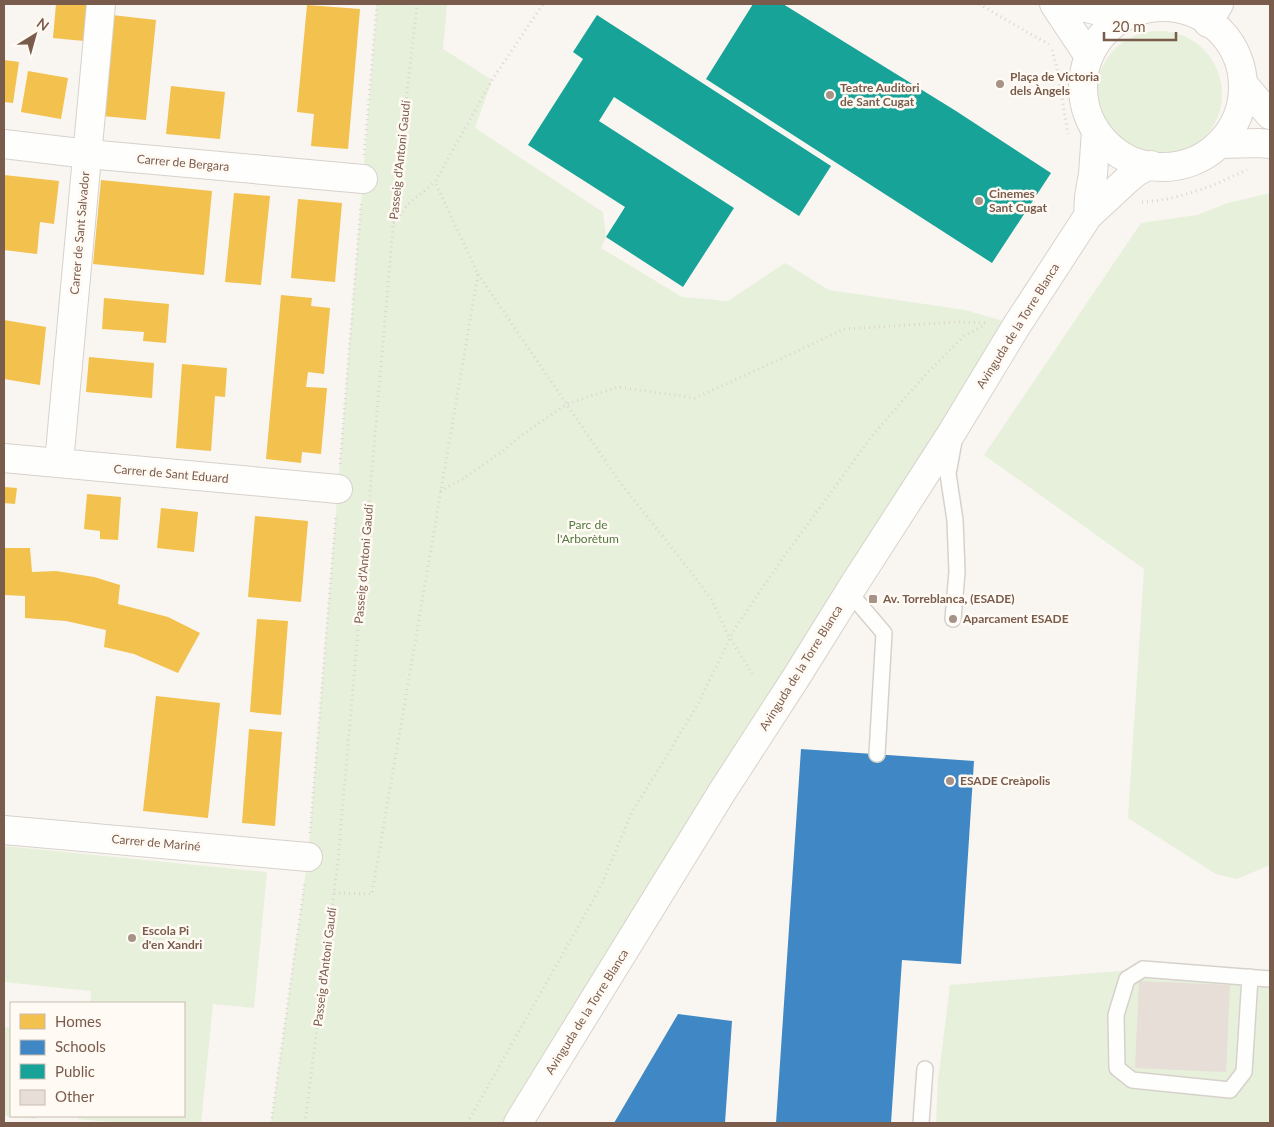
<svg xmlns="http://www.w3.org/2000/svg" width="1274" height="1127" font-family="Lato,sans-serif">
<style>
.green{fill:#e7f0db}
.homes{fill:#f2c14e}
.schools{fill:#3f88c5}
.public{fill:#17a398}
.building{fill:#e6ded7}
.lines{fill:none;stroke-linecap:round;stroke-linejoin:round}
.service-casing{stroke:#d7d1cb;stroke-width:18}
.minor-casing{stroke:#d7d1cb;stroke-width:30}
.tertiary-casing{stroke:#d7d1cb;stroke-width:30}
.secondary-casing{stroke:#d9d2cb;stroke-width:30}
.path{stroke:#dcd5d0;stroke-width:3;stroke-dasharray:1 4;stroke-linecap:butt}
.service{stroke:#fefefd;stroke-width:15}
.minor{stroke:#fefefd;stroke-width:28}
.tertiary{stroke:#fefefd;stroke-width:28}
.secondary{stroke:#fefefd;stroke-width:28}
.poi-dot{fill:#a69286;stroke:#fffaf3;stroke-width:2}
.labels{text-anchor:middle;stroke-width:5;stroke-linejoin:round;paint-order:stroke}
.poi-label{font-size:12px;font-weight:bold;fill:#7a5c4d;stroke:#fffaf3;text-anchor:start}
.street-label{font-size:12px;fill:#7a5c4d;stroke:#fffaf3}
.park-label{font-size:12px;fill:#537a41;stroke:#fffaf3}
</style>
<rect width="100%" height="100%" fill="#f9f5f0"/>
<path class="green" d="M 377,4 L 447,4 L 443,49 L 492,80 L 475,128 L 603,212 L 606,237 L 601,248 L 682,297 L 728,301 L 785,263 L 829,290 L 965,310 L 1017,325 L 511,1123 L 271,1123 L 308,857 Z
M1096 94a63 63 0 1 1 126 0a63 63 0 1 1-126 0Z
M 1270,193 L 1270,865 L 1237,879 L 1216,874 L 1128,818 L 1144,569 L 984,455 L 1141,223 L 1197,215 L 1228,203 Z
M 4,846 L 267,872 L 254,1008 L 213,1004 L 201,1123 L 121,1123 L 78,1119 L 79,1116 L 184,1116 L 184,1003 L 90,1003 L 91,991 L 4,982 Z
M 1143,969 L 1270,979 L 1270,1123 L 936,1123 L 938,1080 L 950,985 Z
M 4,1027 L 11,1028 L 11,1116 L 36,1116 L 36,1119 L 4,1116 Z"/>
<path class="homes" d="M 56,4 L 87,4 L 84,41 L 53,38 Z
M 307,5 L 360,9 L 348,149 L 311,146 L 314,114 L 297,112 Z
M 112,15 L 156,20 L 146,120 L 102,116 Z
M 4,60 L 19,62 L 13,103 L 4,102 Z
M 28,71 L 68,78 L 61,119 L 21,112 Z
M 171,86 L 225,92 L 220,139 L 166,134 Z
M 4,175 L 59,181 L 54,224 L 40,222 L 37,254 L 4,250 Z
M 101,180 L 212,191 L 204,275 L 93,264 Z
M 234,193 L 270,196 L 261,285 L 225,282 Z
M 298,199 L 342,203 L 335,282 L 291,278 Z
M 281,295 L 312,298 L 311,306 L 330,308 L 324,374 L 308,372 L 306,387 L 327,388 L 321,454 L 302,452 L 301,463 L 266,459 Z
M 104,298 L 169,304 L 166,343 L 143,341 L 144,332 L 102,329 Z
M 4,320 L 46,327 L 40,385 L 4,379 Z
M 89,357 L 154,363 L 152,398 L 86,392 Z
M 182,364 L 227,368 L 225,397 L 215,396 L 211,451 L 176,448 Z
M 4,487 L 17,488 L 15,504 L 4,503 Z
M 87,494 L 121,497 L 118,540 L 100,539 L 100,531 L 84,529 Z
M 161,508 L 198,512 L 194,552 L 157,548 Z
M 255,516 L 308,521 L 301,602 L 248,597 Z
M 4,548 L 30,548 L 32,572 L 56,571 L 94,577 L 120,585 L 118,604 L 168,617 L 200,633 L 178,673 L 134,654 L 104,647 L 106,630 L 66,621 L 25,618 L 25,596 L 4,595 Z
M 257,619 L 288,621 L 281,715 L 250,712 Z
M 156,696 L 220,703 L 208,818 L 143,811 Z
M 249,729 L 282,732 L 275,826 L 242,823 Z"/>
<path class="schools" d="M 801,749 L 974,761 L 961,964 L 902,960 L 891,1123 L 776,1123 Z
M 678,1014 L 732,1021 L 725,1123 L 614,1123 Z"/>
<path class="public" d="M 753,4 L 783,4 L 956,111 L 1051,173 L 992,263 L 706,79 Z
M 597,15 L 831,166 L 799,216 L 614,97 L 599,121 L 734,208 L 683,287 L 606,237 L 625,207 L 528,145 L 583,59 L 573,52 Z"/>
<path class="building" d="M 1139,981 L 1230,985 L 1226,1072 L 1135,1068 Z"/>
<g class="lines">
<g class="service-casing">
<path id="service" d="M 849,592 L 884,633 L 877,754
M 953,619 L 957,572 L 955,520 L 948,474 L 954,441
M 1250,977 L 1244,1072 L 1230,1090 L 1132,1080 L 1117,1068 L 1116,1015 L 1127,979 L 1143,969 L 1270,979
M 921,1123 L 925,1069"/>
</g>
<g class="minor-casing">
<path id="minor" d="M 1208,23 L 1219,4
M 4,144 L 88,154 L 363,179
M 4,458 L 338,489
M 59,463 L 101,4
M 4,830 L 308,857"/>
</g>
<g class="tertiary-casing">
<path id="tertiary" d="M 1054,4 L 1088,55
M 1069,4 L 1121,16"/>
</g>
<g class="secondary-casing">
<path id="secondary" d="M1083 87a80 80 0 1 1 160 0a80 80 0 1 1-160 0Z
M 1244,85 L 1270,115
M 1220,144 L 1258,143 L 1270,144
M 1088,216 L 1089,197 L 1093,174 L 1096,131
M 518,1123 L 722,792 L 797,676 L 853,586 L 951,434 L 1017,325 L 1088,216 L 1129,178 L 1138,171 L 1151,165"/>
</g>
<path class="path" d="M 979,4 L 1032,35 L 1049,44
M 1052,50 L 1057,68 L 1068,134
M 364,155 L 377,4
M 1142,202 C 1165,201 1189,194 1211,186 C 1223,181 1235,175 1247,170
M 394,224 L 407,205 L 435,182
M 478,274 L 619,481 L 691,572 L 712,600 L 728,635 L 753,675
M 340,464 L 361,204
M 440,491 L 461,480 L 503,451 L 522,435 L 567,404 L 618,387 L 695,398 L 759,369 L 844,329 L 957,322 L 987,323
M 310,833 L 336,515
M 334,893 L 372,894 L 478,274 L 435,182 L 492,80 L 543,4
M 271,1123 L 305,881
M 305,1123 L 338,860 L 397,182 L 417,4
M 467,1123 L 600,888 L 631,814 L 663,762 L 699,702 L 735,628 L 780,562 L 872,436 L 925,375 L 964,336 L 985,325"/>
<use href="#service" class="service"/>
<use href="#minor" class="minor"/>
<use href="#tertiary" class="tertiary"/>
<use href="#secondary" class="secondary"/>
</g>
<g class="poi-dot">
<circle cx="1000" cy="84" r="5"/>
<circle cx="830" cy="95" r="5"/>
<circle cx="979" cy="201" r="5"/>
<rect x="868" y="594" width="10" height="10" rx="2.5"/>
<circle cx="953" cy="619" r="5"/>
<circle cx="950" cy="781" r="5"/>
<circle cx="132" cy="938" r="5"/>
</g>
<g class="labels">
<g class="poi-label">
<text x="1010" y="81">Plaça de Victoria<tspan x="1010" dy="14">dels Àngels</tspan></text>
<text x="840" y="92">Teatre Auditori<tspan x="840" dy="14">de Sant Cugat</tspan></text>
<text x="989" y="198">Cinemes<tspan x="989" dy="14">Sant Cugat</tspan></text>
<text x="883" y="603">Av. Torreblanca, (ESADE)</text>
<text x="963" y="623">Aparcament ESADE</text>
<text x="960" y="785">ESADE Creàpolis</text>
<text x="142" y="935">Escola Pi<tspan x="142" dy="14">d'en Xandri</tspan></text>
</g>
<g class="street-label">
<text transform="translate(400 160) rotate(-84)" y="4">Passeig d'Antoni Gaudí</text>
<text transform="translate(183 163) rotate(5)" y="4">Carrer de Bergara</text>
<text transform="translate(80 233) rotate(-85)" y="4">Carrer de Sant Salvador</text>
<text transform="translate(1018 326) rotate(-58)" y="4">Avinguda de la Torre Blanca</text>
<text transform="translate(171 474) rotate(5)" y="4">Carrer de Sant Eduard</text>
<text transform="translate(364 564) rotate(-85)" y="4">Passeig d'Antoni Gaudí</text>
<text transform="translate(801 668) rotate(-58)" y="4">Avinguda de la Torre Blanca</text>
<text transform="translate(156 843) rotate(5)" y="4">Carrer de Mariné</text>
<text transform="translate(325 967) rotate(-83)" y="4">Passeig d'Antoni Gaudí</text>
<text transform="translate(587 1012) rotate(-58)" y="4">Avinguda de la Torre Blanca</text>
</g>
<g class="park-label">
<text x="588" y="529">Parc de<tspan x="588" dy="14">l'Arborètum</tspan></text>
</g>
</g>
<rect width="1274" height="1127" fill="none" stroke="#7a5c4d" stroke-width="10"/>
<rect x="10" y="1002" width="175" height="115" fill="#fffaf3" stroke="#cabbb1"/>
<rect x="20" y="1014" width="25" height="15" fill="#f2c14e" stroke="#cabbb1"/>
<text x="55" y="1027" font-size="15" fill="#7a5c4d">Homes</text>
<rect x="20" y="1040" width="25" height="15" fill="#3f88c5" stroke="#cabbb1"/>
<text x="55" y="1052" font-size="15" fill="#7a5c4d">Schools</text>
<rect x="20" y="1064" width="25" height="15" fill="#17a398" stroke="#cabbb1"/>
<text x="55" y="1077" font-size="15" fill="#7a5c4d">Public</text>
<rect x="20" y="1090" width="25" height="15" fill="#e6ded7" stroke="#cabbb1"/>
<text x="55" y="1102" font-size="15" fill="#7a5c4d">Other</text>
<g transform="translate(35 35) rotate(37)" stroke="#fffaf3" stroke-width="4" paint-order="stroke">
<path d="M0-4L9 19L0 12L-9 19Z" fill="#7a5c4d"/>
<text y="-8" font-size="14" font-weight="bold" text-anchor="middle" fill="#7a5c4d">N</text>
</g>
<path d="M1104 32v8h72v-8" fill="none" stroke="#7a5c4d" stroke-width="2.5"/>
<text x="1112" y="32" font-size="15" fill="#7a5c4d" stroke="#fffaf3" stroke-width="4" paint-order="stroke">20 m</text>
</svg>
